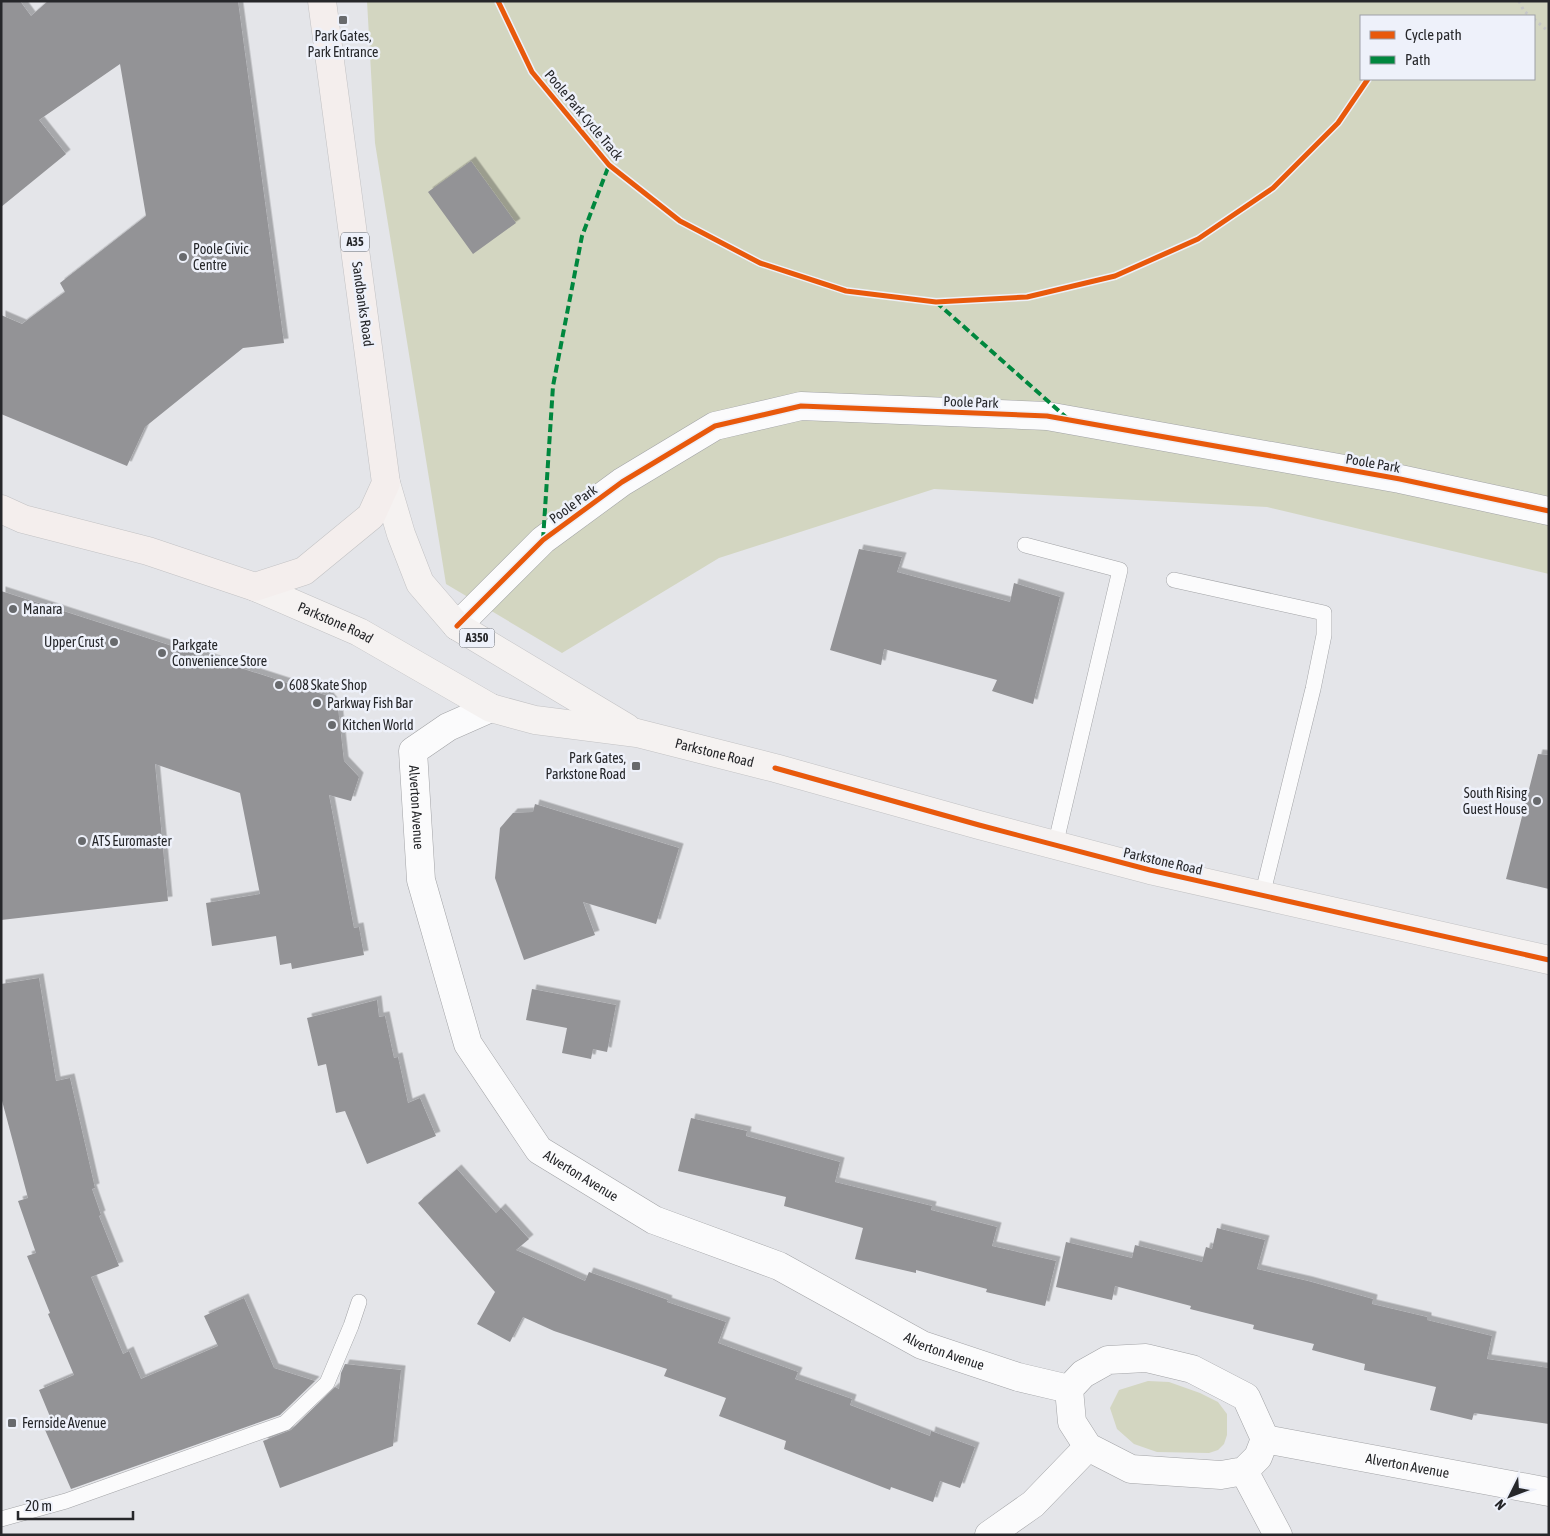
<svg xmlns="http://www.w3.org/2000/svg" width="1550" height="1536" font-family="'Asap Condensed',sans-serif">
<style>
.green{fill:#d3d6c1;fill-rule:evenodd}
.building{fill:#939396;filter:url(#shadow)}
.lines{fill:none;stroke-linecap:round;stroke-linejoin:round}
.service-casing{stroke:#a2a3a6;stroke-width:16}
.minor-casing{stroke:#a2a3a6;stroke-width:29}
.primary-casing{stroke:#c2c2c4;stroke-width:29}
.trunk-casing{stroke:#c2c2c4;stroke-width:29}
.path{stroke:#c5c6c7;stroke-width:3;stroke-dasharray:2.5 4;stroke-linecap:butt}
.service{stroke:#fbfbfc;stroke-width:15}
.minor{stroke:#fbfbfc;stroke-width:28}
.primary{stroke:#f5f2f1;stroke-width:28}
.trunk{stroke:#f4eeed;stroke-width:28}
.quiet{stroke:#00873e;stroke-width:4;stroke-dasharray:8 4;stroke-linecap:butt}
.cycleway-casing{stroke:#eef1fa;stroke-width:8}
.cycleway{stroke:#e8590c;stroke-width:5}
.poi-dot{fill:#686a6d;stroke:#eef1fa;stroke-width:2}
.labels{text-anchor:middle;stroke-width:5;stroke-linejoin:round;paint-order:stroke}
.shield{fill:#eef1fa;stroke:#626468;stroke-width:1}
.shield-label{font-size:12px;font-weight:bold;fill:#26272a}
.poi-label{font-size:14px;fill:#26272a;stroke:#eef1fa;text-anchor:start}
.street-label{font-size:14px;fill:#26272a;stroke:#eef1fa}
</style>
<defs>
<filter id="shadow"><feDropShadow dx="4.5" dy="-4.5" stdDeviation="0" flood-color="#0004"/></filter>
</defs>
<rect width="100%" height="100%" fill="#e4e5e9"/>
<path class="green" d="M 367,1 L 1549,1 L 1549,574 L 1267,507 L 934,489 L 719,558 L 562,653 L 446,584 L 375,143 ZM 1361,16 L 1534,16 L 1534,79 L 1361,79 Z
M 1148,1381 L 1169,1382 L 1200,1393 L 1218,1402 L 1227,1414 L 1227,1435 L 1224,1444 L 1218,1450 L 1209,1453 L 1157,1452 L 1134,1444 L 1117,1429 L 1110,1408 L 1119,1390 Z"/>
<path class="building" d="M 1,1 L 20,1 L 31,16 L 48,1 L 238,1 L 284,343 L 243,348 L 145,427 L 127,466 L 1,414 L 1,315 L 22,324 L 65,292 L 60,283 L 146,216 L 120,64 L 39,120 L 66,154 L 1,207 Z
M 471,161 L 516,223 L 473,254 L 428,192 Z
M 859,549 L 902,557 L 897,572 L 1010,602 L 1014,583 L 1060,597 L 1033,704 L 992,691 L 997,680 L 884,649 L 881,665 L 830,650 Z
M 1,591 L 328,696 L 338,708 L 344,761 L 359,777 L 351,801 L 329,795 L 354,928 L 359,927 L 364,955 L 292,969 L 291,963 L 280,965 L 276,936 L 212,946 L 206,903 L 260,894 L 240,793 L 155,764 L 168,901 L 1,920 Z
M 1538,754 L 1549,755 L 1549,889 L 1506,879 Z
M 535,804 L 679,848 L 656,924 L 583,902 L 595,935 L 524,960 L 495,878 L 500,828 L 513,813 L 533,812 Z
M 39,978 L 56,1081 L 70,1078 L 95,1188 L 92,1189 L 101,1215 L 99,1216 L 119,1266 L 91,1277 L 123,1354 L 129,1351 L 141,1379 L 218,1346 L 204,1316 L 244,1298 L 274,1368 L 315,1381 L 280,1415 L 71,1489 L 42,1423 L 51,1419 L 39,1390 L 74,1375 L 48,1314 L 50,1313 L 27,1256 L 36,1253 L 18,1201 L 28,1198 L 1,1097 L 1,984 Z
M 532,989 L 616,1005 L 607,1052 L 593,1049 L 591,1059 L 562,1053 L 567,1028 L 526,1020 Z
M 377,1000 L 379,1017 L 385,1016 L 394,1058 L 398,1057 L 408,1103 L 420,1098 L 436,1136 L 367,1164 L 345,1111 L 336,1113 L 326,1064 L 318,1066 L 307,1018 Z
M 691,1118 L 747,1131 L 746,1136 L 840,1162 L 835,1182 L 932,1206 L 931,1210 L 997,1227 L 992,1246 L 1056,1261 L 1045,1306 L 986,1292 L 987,1289 L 916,1270 L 916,1273 L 855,1259 L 863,1228 L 784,1206 L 786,1197 L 678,1171 Z
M 457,1169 L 496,1213 L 501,1208 L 529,1239 L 516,1250 L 585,1281 L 589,1272 L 668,1300 L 667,1302 L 726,1322 L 718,1343 L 798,1372 L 795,1379 L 852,1399 L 850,1405 L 930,1436 L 931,1431 L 975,1447 L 960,1488 L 940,1481 L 933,1502 L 891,1487 L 890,1490 L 784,1449 L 786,1441 L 719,1416 L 726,1398 L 664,1376 L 667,1369 L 554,1331 L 523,1317 L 510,1342 L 477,1324 L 495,1292 L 418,1203 Z
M 1217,1228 L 1265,1240 L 1257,1269 L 1308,1281 L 1373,1299 L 1372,1304 L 1427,1317 L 1427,1320 L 1492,1336 L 1487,1359 L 1549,1368 L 1549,1424 L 1474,1413 L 1472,1420 L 1430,1410 L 1436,1387 L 1364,1370 L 1365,1364 L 1312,1350 L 1314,1344 L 1253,1329 L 1254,1325 L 1190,1309 L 1191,1306 L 1115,1286 L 1112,1300 L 1056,1287 L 1066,1242 L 1132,1258 L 1135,1245 L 1202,1262 L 1206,1247 L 1212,1249 Z
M 345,1364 L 401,1370 L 393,1446 L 280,1488 L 263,1441 L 291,1430 L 335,1387 L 339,1389 L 341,1373 Z"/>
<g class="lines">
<g class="service-casing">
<path id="service" d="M 1025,545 L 1120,570 L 1055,846
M 1174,580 L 1324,613 L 1324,635 L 1313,689 L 1262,896
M 1,1519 L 66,1501 L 285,1423 L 327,1383 L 351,1326 L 359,1302"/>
</g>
<g class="minor-casing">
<g id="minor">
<path d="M 457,626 L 543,540 L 622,482 L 715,426 L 801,406 L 1047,416 L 1400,479 L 1549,511"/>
<path id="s1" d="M 491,708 L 448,727 L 413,751 L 421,880 L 468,1044 L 539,1150 L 654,1220 L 779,1266 L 922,1345 L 1018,1377 L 1069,1389"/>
<path d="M 1146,1358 L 1192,1369 L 1246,1397 L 1265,1439 L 1258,1457 L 1244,1471 L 1221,1475 L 1131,1469 L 1088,1447 L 1072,1422 L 1069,1389 L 1083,1374 L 1108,1360 Z"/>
<path id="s2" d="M 1265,1439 L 1549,1492"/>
<path d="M 1244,1471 L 1278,1535"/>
<path d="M 989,1535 L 1033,1504 L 1088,1447"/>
</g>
</g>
<g class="primary-casing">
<g id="primary">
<path d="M 386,483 L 401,534 L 420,583 L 457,626 L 627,728"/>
<path id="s3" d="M 255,587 L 359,632 L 491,708 L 535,720 L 637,733 L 775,768 L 979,825 L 1150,870 L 1549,960"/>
</g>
</g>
<g class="trunk-casing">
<path id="trunk" d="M 1,509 L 23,519 L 148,551 L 255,587 L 304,571 L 371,516 L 386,483 L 322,1"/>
</g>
<path class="path" d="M 1519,1 L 1524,11 L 1530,16
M 1534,19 L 1549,32"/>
<use href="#service" class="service"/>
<use href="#minor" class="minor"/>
<use href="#primary" class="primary"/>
<use href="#trunk" class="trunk"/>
<path class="quiet" d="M 936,302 L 1067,418
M 543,540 L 553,386 L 582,236 L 609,165"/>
<g class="cycleway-casing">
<path id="cycleway" d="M 498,1 L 532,72 L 609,165 L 680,221 L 760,263 L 846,291 L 936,302 L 1027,297 L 1115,276 L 1198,239 L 1273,188 L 1338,123 L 1368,79
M 457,626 L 543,540 L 622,482 L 715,426 L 801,406 L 1047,416 L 1400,479 L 1549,511
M 775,768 L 979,825 L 1150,870 L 1549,960"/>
</g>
<use href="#cycleway" class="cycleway"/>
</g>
<g class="poi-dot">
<rect x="338" y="15" width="10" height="10" rx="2.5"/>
<circle cx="183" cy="257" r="5"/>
<circle cx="13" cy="609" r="5"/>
<circle cx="114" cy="642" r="5"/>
<circle cx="162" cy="653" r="5"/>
<circle cx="279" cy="685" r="5"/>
<circle cx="317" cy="703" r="5"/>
<circle cx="332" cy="725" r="5"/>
<rect x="631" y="761" width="10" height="10" rx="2.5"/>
<circle cx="1537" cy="801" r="5"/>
<circle cx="82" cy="841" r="5"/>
<rect x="7" y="1418" width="10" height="10" rx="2.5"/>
</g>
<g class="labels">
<g class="shield">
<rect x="341" y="232.5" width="28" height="19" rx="4"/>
<rect x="459.5" y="628.5" width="35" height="19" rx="4"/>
</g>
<g class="shield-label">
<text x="355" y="246">A35</text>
<text x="477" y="642">A350</text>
</g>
<g class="poi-label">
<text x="343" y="41" text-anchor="middle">Park Gates,<tspan x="343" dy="16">Park Entrance</tspan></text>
<text x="193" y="254">Poole Civic<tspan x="193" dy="16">Centre</tspan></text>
<text x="23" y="614">Manara</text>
<text x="104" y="647" text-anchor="end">Upper Crust</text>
<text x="172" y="650">Parkgate<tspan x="172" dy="16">Convenience Store</tspan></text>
<text x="289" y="690">608 Skate Shop</text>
<text x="327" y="708">Parkway Fish Bar</text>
<text x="342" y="730">Kitchen World</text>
<text x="626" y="763" text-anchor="end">Park Gates,<tspan x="626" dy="16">Parkstone Road</tspan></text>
<text x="1527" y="798" text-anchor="end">South Rising<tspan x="1527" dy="16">Guest House</tspan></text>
<text x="92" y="846">ATS Euromaster</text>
<text x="22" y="1428">Fernside Avenue</text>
</g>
<g class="street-label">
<text transform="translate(584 115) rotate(50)" y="5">Poole Park Cycle Track</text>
<text transform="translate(363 304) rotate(82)" y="5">Sandbanks Road</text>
<text transform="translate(971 402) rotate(2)" y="5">Poole Park</text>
<text transform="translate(1373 463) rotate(10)" y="5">Poole Park</text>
<text transform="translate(573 504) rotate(-36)" y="5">Poole Park</text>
<text dy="5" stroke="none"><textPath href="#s3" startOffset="88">Parkstone Road</textPath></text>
<text dy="5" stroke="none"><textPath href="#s3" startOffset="494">Parkstone Road</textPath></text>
<text dy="5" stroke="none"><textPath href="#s1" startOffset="146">Alverton Avenue</textPath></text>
<text transform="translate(1163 861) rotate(13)" y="5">Parkstone Road</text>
<text dy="5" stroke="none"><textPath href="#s1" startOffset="566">Alverton Avenue</textPath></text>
<text dy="5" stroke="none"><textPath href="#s1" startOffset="971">Alverton Avenue</textPath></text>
<text dy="5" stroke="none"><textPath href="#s2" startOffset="145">Alverton Avenue</textPath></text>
</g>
</g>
<rect width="1550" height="1536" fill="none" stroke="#26272a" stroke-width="5"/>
<rect x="1360" y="15" width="175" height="65" fill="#eef1fa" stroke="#9ea0a7"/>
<rect x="1370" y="31" width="25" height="8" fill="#e8590c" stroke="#9ea0a7"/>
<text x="1405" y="40" font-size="15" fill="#26272a">Cycle path</text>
<rect x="1370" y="56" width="25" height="8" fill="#00873e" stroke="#9ea0a7"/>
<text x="1405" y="65" font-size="15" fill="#26272a">Path</text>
<g transform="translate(1510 1496) rotate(228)" stroke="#eef1fa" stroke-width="4" paint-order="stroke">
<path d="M0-4L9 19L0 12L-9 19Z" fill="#26272a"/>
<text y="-8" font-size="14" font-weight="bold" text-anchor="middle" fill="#26272a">N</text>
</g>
<path d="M18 1511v8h115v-8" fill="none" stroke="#26272a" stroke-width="2.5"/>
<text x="25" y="1511" font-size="15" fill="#26272a" stroke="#eef1fa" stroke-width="4" paint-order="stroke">20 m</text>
</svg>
